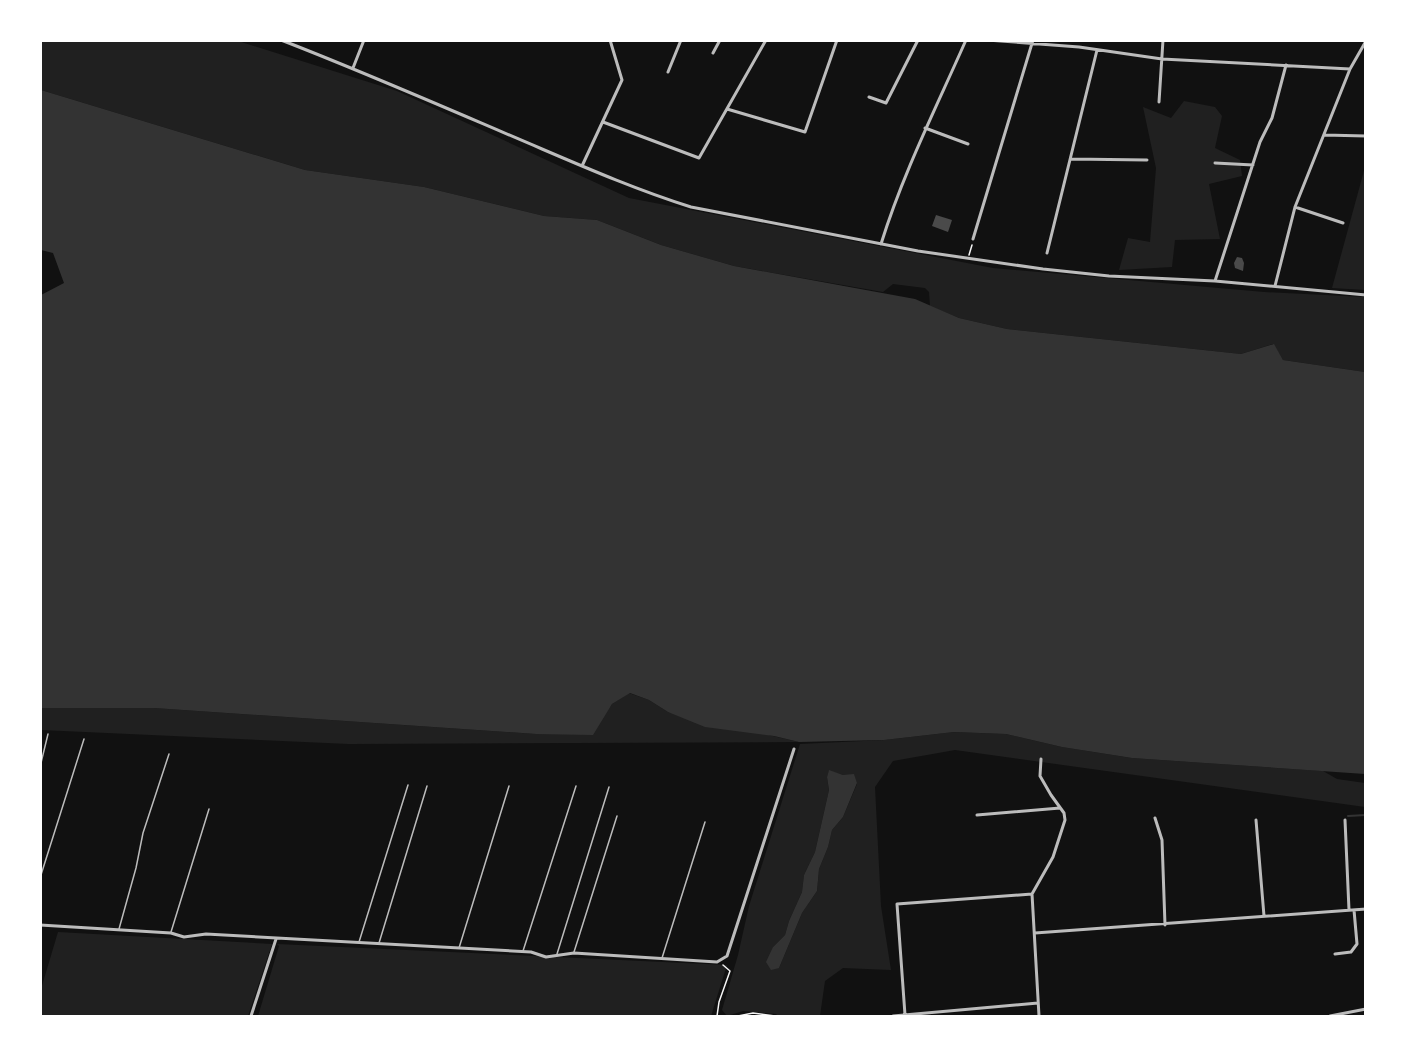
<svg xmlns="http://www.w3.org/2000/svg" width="1406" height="1057" font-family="'PT Sans',sans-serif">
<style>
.green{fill:#202020;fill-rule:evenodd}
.water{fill:#333}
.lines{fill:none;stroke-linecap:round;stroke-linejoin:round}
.stream{stroke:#333;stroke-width:2}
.building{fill:#4a4a4a}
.path{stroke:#f5f5f5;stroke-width:1.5}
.service{stroke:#bcbcbc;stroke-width:1.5}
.minor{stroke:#bcbcbc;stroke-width:3}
</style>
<rect width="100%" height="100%" fill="#111"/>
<path class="green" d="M 40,41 L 238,41 L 397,91 L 629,198 L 993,268 L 1264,292 L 1365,297 L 1365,372 L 1283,360 L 1273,344 L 1241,354 L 1007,329 L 959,318 L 930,306 L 929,292 L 925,288 L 893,284 L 883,292 L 734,266 L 661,245 L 597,220 L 544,216 L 424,187 L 305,170 L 41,90 Z
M 1184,101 L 1215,107 L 1222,116 L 1215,148 L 1240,160 L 1242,176 L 1209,184 L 1220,239 L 1175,240 L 1172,267 L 1119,270 L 1128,238 L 1150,242 L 1156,168 L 1143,107 L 1171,118 Z
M 1365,167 L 1365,290 L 1332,288 Z
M 629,693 L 649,700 L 668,712 L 799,742 L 349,744 L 41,730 L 41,708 L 154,708 L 536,734 L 600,720 L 612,704 Z
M 954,732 L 1006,734 L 1062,747 L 1132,758 L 1323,771 L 1337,779 L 1365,783 L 1365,807 L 955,750 L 893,761 L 875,787 L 881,906 L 891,970 L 843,968 L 825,981 L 820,1016 L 778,1016 L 776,1014 L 743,1011 L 727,1016 L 722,1010 L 738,955 L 749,906 L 800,744 L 884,740 ZM 829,771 L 843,775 L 854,775 L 857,784 L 843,817 L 832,830 L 828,847 L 819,869 L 817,891 L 802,913 L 779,968 L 773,947 L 785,935 L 789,921 L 802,892 L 804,875 L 815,852 L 829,790 L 827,777 Z
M 58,932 L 272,944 L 248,1016 L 41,1016 L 41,989 Z
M 277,944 L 727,965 L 711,1016 L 258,1016 L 279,946 Z"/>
<path class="water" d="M 41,90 L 305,170 L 424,187 L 544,216 L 597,220 L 661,245 L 734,266 L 915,299 L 959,318 L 1007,329 L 1241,354 L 1274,344 L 1283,360 L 1365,372 L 1365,774 L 1132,758 L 1062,747 L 1006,734 L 954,732 L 884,740 L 799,742 L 774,736 L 705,727 L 668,712 L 649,700 L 630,693 L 612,704 L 593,735 L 536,734 L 154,708 L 41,708 L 41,295 L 64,283 L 53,253 L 41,250 Z
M 829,770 L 843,775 L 854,774 L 857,783 L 843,817 L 832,830 L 828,847 L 819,869 L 817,891 L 802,913 L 779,968 L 771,970 L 766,962 L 773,947 L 785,935 L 789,921 L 802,892 L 804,875 L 815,852 L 829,790 L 827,777 Z"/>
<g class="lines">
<path class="stream" d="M 1348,816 L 1366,815"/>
</g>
<path class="building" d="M 936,215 L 952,220 L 948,232 L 932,226 Z
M 1237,257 L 1242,258 L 1244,263 L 1243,271 L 1235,268 L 1234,263 Z"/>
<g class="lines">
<path class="path" d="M 969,255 L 972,245
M 717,1016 L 719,1002 L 730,971 L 723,965
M 738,1016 L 753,1013 L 775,1016"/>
<path class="service" d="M 40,767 L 48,734
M 40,878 L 84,739
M 119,929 L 136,868 L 143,833 L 169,754
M 171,932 L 209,809
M 359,942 L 408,785
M 379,943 L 427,786
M 459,948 L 509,786
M 523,951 L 576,786
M 574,952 L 617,816
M 557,954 L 609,787
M 662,958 L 705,822"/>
<path class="minor" d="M 281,40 C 369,74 455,112 542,149 C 591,170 640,191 691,207 L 918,251 L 1043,269 L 1109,276 L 1215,281 L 1366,295
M 987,40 L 1079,47 L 1162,59 L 1350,69
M 713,53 L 720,40
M 353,68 L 364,40
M 668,72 L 681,40
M 869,97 L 886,103 L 918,40
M 1159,102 L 1163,40
M 727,109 L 805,132 L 837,40
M 603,122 L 699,158 L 766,40
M 925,128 L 968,144
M 1324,135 L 1366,136
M 1071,159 L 1147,160
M 1215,163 L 1253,165
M 582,166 L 622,80 L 610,40
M 1295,207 L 1343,223
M 973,239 L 1033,40
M 881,244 C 903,173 936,108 966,40
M 1047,253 L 1097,50
M 1215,281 L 1260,142 L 1272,118 L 1286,65
M 1275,286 L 1295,207 L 1350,69 L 1366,41
M 977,815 L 1060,808
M 1155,818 L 1162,840 L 1165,925
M 1256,820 L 1264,916
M 1345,820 L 1349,910
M 40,925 L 171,933 L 184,937 L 206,934 L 531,952 L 546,957 L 574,953 L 717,962 L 727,956 L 794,749
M 1035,933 L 1366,909
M 1335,954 L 1351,952 L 1357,944 L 1354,910
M 905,1015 L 897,904 L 1032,894
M 251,1016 L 276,939
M 893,1016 L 1038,1003
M 1039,1016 L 1032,894 L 1053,857 L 1065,820 L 1064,813 L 1051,795 L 1040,776 L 1041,759
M 1330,1016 L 1366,1009"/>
</g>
<rect width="1406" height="1057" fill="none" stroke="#ffffff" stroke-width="84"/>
</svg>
